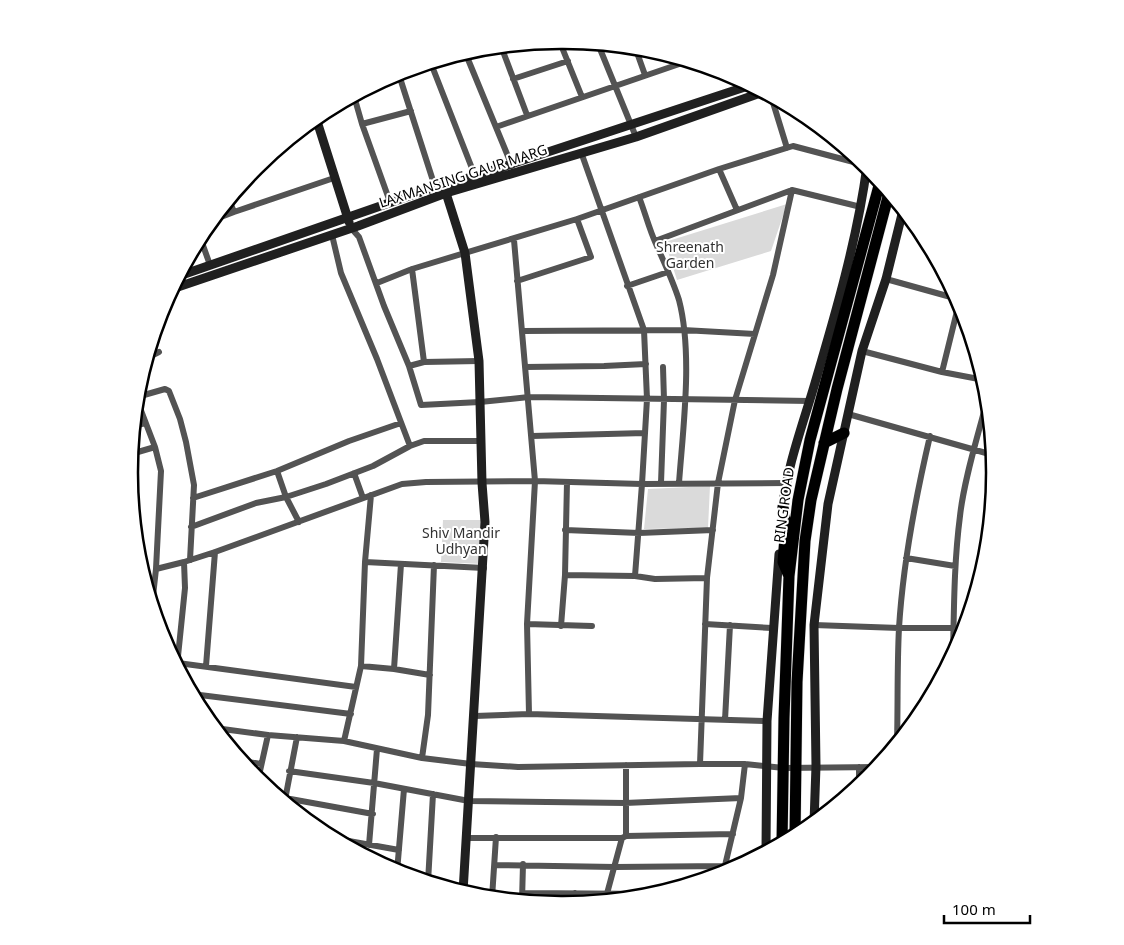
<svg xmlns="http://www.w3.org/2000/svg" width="1124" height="945" font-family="'Noto Sans',sans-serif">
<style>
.green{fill:#dadada}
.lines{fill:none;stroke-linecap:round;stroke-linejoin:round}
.highway-casing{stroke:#dbdbdb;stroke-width:12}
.street{stroke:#535353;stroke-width:6}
.secondary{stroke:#202020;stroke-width:9}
.highway{stroke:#000;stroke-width:11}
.labels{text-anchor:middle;stroke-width:4;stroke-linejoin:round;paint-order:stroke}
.street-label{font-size:14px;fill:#000;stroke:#fff}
.park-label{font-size:14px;fill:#313131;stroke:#fff}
.rim{fill:none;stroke:#000;stroke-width:2.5}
</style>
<rect width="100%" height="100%" fill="#fff"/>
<path class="green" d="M 787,204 L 771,251 L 677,280 L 665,242 Z
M 710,486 L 708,528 L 644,529 L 648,489 Z
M 443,520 L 481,520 L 481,564 L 441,562 Z"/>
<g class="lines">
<g class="highway-casing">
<path id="highway" d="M 824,443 L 844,433
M 783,507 L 786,525 L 783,562 L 789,576
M 795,836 L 797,682 L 805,541 L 811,500 L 837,389 L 889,193
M 782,843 L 784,718 L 789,576 L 798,500 L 810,440 L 880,182"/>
</g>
<path class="street" d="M 559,40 L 582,97
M 598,44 L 636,137
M 501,46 L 527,115
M 635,47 L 645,75
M 465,52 L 512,166
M 432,66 L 475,176
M 400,78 L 435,187
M 513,79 L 568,61
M 362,91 L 465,53
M 354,96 L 362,124 L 390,202
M 771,96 L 787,148
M 362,124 L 411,111
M 496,127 L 688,61
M 581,152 L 644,330 L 647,399 L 642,484 L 635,576
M 719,169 L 737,210
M 639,197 C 645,212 649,229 656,244 C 664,262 673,281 679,300 C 693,354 683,428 679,483
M 234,212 L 334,178
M 213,220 L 234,212 L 229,200
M 351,228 L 359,237 L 384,306 L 409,366 L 421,405 L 480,402 L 529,397 L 810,401
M 332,235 L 341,273 L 377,359 L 410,446
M 200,237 L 210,265
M 514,240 L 535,481 L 527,624 L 529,714
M 655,241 L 792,190 L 861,207
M 412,269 L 424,362
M 886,279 L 958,299
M 517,281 L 591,257 L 577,219
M 377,283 L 412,269 L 577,219 L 719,169 L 793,146 L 865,165
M 627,286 L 668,272
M 523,331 L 683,330 L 755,334
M 862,351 L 942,372 L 984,380
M 147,358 L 159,352
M 409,366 L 424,362 L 479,361
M 525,367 L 604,366 L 646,364
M 942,372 L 959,303
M 137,397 L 165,389 L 169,391 L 180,419 L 186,442 L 194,485 L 190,560
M 137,400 L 155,447 L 161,471 L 156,569 L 152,605
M 848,414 L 993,455
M 134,426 L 145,423
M 532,436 L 645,433
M 131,454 L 155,447
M 130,471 L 130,477
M 277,471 L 286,497 L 299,522
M 354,473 L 363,498
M 661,483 L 664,400 L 663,367
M 193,498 L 277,471 L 349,441 L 401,423
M 191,527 L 256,503 L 286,497 L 326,484 L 373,466 L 410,446 L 424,441 L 480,441
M 565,530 L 639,533 L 713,530
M 906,558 L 955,566
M 365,562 L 484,568
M 156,569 L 184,562 L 215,552 L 402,484 L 426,482 L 535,481 L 642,484 L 787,483
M 565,575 L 635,576 L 655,579 L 707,578
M 527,624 L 592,626
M 705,624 L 772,628
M 814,625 L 899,628 L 954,628
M 561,626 L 565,575 L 567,482
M 953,654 C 954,608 954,562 960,516 C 964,479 978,436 987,400
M 178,663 L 356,687
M 177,666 L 185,588 L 184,562
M 206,666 L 215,552
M 361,666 L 394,669 L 430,675
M 394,669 L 401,564
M 192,694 L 351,714
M 475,716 L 529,714 L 767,721
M 725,720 L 730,625
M 215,728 L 268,735 L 344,741 L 422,758 L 471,764 L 518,767 L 700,764 L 745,764 L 784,768 L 877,767
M 344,741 L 361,666 L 365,562 L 371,495
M 897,743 C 898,705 897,666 899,628 C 903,563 915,500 930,436
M 422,758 L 428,715 L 434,565
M 242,761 L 261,764
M 700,764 L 707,578 L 718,483 L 735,400 L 773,275 L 792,190
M 859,767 L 859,785
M 289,771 L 374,783 L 469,801 L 625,803 L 741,798
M 258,780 L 268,735
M 285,798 L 373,814
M 285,800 L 297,737
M 626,836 L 733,834
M 332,838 L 399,850
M 467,838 L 622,838
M 369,845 L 377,749
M 495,865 L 615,867 L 725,866
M 397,872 L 404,789
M 723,874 L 741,798 L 745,764
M 428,882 L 433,794
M 523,893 L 657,894
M 492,898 L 496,837
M 522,901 L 523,864
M 605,901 L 622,838 L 626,836 L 626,765
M 572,904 L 575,893"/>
<path class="secondary" d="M 316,118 L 349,222
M 446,193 L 465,253 L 479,361 L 482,483 L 485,522 L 463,892
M 179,276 L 435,187 L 475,176 L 751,85
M 172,289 L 358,226 L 446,193 L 636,137 L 763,92
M 782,512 C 786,469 803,424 815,383 C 836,312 857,240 867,166
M 814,823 L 816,766 L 814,625 L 828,504 L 862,351 L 886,279 L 903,210
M 766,851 L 767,721 L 779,554"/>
<use href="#highway" class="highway"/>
</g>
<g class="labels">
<g class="street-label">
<text transform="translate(463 176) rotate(-18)" y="5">LAXMANSING GAUR MARG</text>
<text transform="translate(784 505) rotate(-82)" y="5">RING ROAD</text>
</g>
<g class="park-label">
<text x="690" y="252">Shreenath<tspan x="690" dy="16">Garden</tspan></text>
<text x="461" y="538">Shiv Mandir<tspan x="461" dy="16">Udhyan</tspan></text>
</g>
</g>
<path d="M0 0H1124V945H0ZM561 49H563A423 423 0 0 1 986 472V473A423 423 0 0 1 563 896H561A423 423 0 0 1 138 473V472A423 423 0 0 1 561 49Z" fill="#fff" fill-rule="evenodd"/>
<path class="rim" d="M561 49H563A423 423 0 0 1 986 472V473A423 423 0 0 1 563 896H561A423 423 0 0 1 138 473V472A423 423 0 0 1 561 49Z"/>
<path d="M944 915v8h86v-8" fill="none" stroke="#000000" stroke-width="2.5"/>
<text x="952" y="915" font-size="15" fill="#000000" stroke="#ffffff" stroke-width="4" paint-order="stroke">100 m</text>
</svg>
